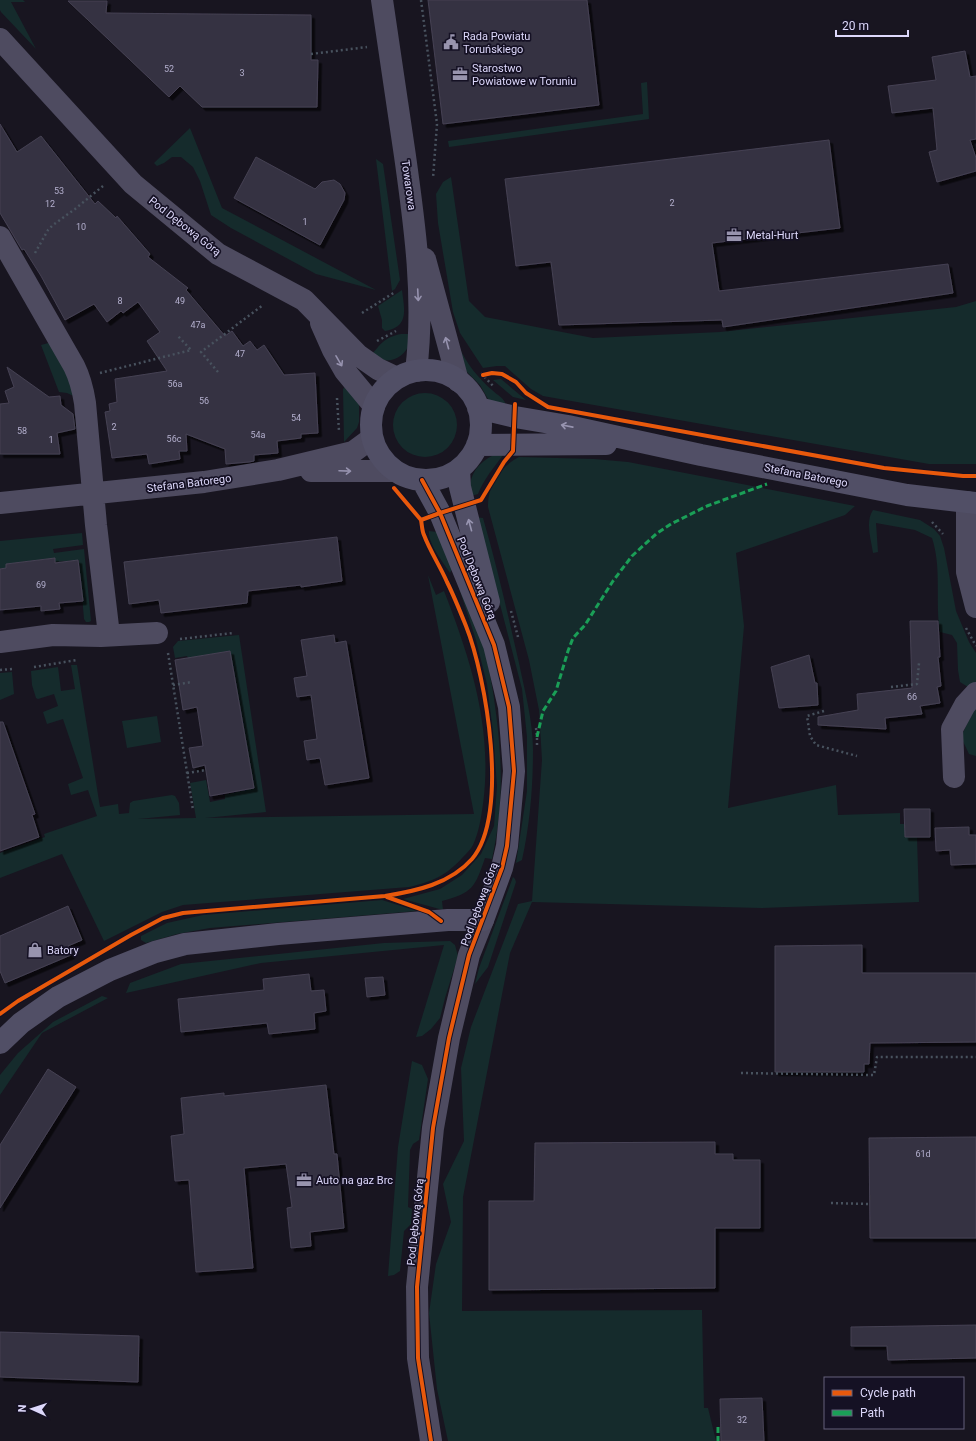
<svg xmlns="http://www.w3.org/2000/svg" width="976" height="1441" font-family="Roboto,sans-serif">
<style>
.green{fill:#152b2c}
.building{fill:#363342;stroke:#454153;filter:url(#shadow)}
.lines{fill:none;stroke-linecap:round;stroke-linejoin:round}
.path{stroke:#48525e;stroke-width:2.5;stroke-dasharray:2 3;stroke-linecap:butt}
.street{stroke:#4e4b60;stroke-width:22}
.secondary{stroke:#514f66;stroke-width:22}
.quiet{stroke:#1a9f57;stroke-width:3;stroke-dasharray:6 3;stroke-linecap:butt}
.cycleway-casing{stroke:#151124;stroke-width:6}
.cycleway{stroke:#e8590c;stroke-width:4}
.oneway{stroke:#9692ae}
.oneway2{stroke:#9794b0}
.labels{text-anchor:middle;stroke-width:3.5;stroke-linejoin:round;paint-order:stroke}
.number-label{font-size:9px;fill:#b3afcd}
.poi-label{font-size:11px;fill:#ddd8fb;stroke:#151124;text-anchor:start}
.street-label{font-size:11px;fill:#ddd8fb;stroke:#151124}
</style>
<defs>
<filter id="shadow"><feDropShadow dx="3.5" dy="3.5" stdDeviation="0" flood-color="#0009"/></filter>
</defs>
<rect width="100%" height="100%" fill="#181520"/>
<path class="green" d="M 0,0 L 23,0 L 25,2 L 11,2 L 36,49 L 1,12 L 0,10 Z
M 647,82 L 649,119 L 449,147 L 448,141 L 643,114 L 641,83 Z
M 190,128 L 222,208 L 376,290 L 316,274 L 231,228 L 211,215 L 200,181 L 193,167 L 181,157 L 172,157 L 164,163 L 157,166 L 154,163 Z
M 376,159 L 383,164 L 400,280 L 395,289 L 392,291 Z
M 451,177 L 469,301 L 485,317 L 593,338 L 720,332 L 956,307 L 976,301 L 976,464 L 929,464 L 543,396 L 531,389 L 505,366 L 497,366 L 483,368 L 460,333 L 453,312 L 438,223 L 436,194 L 443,182 Z
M 402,290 C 404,308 410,327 385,331 L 382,328 L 382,320 L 378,306 Z
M 401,334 L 410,334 C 410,337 410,341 409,344 C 406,355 392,364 381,359 C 378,357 376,355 373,353 C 382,342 386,337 401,334 Z
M 52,342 L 78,398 L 67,393 L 59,392 L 41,345 Z
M 459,347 C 467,364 478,378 492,390 C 498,396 505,398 506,406 L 493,403 L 488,399 L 480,385 L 463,368 Z
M 501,379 L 526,400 L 513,397 L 493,380 Z
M 347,385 L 359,404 L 359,422 L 357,428 L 344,442 L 343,389 Z
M393 425a32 32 0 1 1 64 0a32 32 0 1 1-64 0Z
M 496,454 L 504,454 C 494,467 484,479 478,494 L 471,496 C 467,476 478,462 496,454 Z
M 519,457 L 594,459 L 628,462 L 855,506 L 845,515 L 736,553 L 744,626 L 728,808 L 836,785 L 838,815 L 900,813 L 900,824 L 905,824 L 905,837 L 917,837 L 919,902 L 761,908 L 532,902 L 510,953 L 463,1197 L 462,1311 L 702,1310 L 704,1408 L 708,1408 L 716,1441 L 448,1441 L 437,1389 L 429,1313 L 436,1264 L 451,1222 L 443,1184 L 464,1141 L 461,1068 L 471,1027 L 518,904 L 532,901 L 542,760 L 539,710 L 529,660 L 488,507 C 487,486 501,466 519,457 Z
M 873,510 L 920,520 L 934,529 L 940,536 L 944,548 L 956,611 L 969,642 L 976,653 L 976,686 L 968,687 L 960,682 L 958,670 L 957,643 L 952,635 L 940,632 C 935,601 942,568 932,538 L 915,530 L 876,523 L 878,552 L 873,553 C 871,539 865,522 873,510 Z
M 474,517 L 483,518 C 497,566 508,615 519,663 C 525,692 533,721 533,750 C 533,787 530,824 522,860 L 516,863 L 527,791 L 527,737 L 522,689 L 495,585 Z
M 429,531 L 437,532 L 452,569 L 450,573 C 443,562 428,544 429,531 Z
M 82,533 L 83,545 L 53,549 L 54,553 L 84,549 L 91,621 L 89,622 L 86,622 L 84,619 L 79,560 L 55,562 L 55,558 L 6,564 L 6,568 L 0,569 L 0,541 Z
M 428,575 L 436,595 L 444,591 C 471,660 493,729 483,804 C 481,818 479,832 473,845 C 471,849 467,853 463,857 C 446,876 433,881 409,887 L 183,905 L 162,912 L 104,941 L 62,854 L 0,878 L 0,853 L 42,838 L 45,837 L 44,834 L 97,816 L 88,790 L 71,795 L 68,784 L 83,778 L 63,719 L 47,724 L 43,712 L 58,706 L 54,694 L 38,699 L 36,698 L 32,685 L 31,671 L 58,667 L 61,691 L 75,689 L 71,665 L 77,665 L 100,807 L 118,804 L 119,814 L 129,813 L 130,803 L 133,801 L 172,795 L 175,796 L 179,803 L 180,815 L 138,819 L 196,818 L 190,783 L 206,780 L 210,802 L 225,799 L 225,795 L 254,788 L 230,651 L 188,658 L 187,656 L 175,658 L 173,647 L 178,641 L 239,635 L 266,812 L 205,818 L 474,814 Z
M 459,588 L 463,590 C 468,600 473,610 477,620 C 484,643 489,668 493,692 C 502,752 505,799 492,859 L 485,858 C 475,887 473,893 442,901 L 443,910 L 403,899 L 440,889 L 462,875 L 481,854 L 494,826 L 497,786 L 493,732 L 487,684 L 476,640 Z
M 12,672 L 14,694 L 0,700 L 0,673 Z
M 976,704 L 976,756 L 969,754 L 961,737 Z
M 157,716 L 161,742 L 127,748 L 122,721 Z
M 513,877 L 515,879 L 516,882 L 488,967 L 475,984 L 479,968 Z
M 382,900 L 417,911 L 210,928 L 177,934 L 146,943 L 141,940 L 141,936 L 167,923 L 203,915 Z
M 450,941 L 455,945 L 458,956 L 445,998 L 440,1018 L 431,1029 L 422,1036 L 416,1037 L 444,945 L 261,963 L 126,993 L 130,983 L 181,964 L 384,943 Z
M 102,996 L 108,998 L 42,1033 L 0,1095 L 0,1075 L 18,1053 L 53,1022 Z
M 412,1061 L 422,1065 L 428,1079 L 419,1140 L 413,1144 L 410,1150 L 408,1207 L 412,1209 L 411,1224 L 404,1231 L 400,1271 L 394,1275 L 388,1276 L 398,1147 Z"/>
<path class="building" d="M 428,0 L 587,0 L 599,105 L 443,124 Z
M 68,1 L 107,1 L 106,13 L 311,15 L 311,60 L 318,60 L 317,107 L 202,107 L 180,86 L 169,97 Z
M 965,51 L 970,77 L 976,76 L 976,139 L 970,140 L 976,158 L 976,171 L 937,182 L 929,152 L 937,150 L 933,108 L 892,113 L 888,86 L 936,80 L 932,57 Z
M 0,124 L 17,152 L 41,136 L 95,204 L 98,201 L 116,218 L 117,216 L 150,254 L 148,257 L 188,288 L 186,290 L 225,336 L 232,331 L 243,346 L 250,341 L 257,350 L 264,345 L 284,375 L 315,373 L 318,433 L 301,434 L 301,438 L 277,441 L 278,453 L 254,455 L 254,461 L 249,462 L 226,464 L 225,449 L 186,434 L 187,451 L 179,451 L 180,459 L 149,464 L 147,454 L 112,458 L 105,412 L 110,411 L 109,404 L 117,402 L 115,379 L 167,371 L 147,341 L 160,332 L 138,302 L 123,313 L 121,311 L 107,322 L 94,304 L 65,320 L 41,276 L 24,249 L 22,250 L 0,213 Z
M 829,140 L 840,228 L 712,243 L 719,291 L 948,264 L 953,293 L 723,327 L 722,320 L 559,325 L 551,262 L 516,266 L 505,179 Z
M 256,157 L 315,189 L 322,182 L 334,180 L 340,184 L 345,193 L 344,200 L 320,245 L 234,198 Z
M 7,367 L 49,397 L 60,396 L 61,405 L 73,414 L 75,429 L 57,433 L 60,454 L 0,454 L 0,404 L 9,403 L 5,391 L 14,387 Z
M 337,537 L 342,581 L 301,587 L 301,585 L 248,591 L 247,603 L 161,613 L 159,600 L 129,604 L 124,562 Z
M 55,558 L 55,563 L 78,560 L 83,601 L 59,603 L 60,609 L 41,611 L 41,606 L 0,610 L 0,569 L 6,568 L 6,564 Z
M 910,621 L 938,621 L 940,657 L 938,657 L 941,686 L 937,687 L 940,703 L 920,706 L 922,714 L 885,718 L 886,729 L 818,725 L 818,717 L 858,710 L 857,694 L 912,688 Z
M 334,635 L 335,643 L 346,641 L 369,778 L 325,785 L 320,758 L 307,760 L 304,741 L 317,739 L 311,695 L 297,697 L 294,678 L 307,676 L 301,640 Z
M 230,651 L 254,788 L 210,796 L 205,765 L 193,768 L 189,748 L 203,746 L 197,707 L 183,710 L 175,660 Z
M 809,655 L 815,683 L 817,683 L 818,705 L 779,708 L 771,667 Z
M 0,722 L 3,722 L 35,814 L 32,815 L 39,837 L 0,851 Z
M 904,809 L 930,809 L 930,837 L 905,837 Z
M 969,827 L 969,835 L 976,835 L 976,864 L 951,865 L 950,850 L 936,851 L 935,828 Z
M 68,906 L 82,940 L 68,946 L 71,955 L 5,983 L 0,971 L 0,936 Z
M 862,945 L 862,973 L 976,973 L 976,1042 L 870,1043 L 869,1064 L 864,1064 L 864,1072 L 775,1072 L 775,946 Z
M 309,974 L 311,991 L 324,990 L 326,1011 L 314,1013 L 315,1029 L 269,1034 L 267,1023 L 181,1032 L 178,999 L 264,990 L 263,979 Z
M 383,977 L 385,995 L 367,997 L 365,978 Z
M 48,1069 L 76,1087 L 0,1208 L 0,1145 Z
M 326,1085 L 334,1154 L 337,1154 L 344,1228 L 310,1232 L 311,1246 L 291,1248 L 287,1208 L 292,1207 L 286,1164 L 244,1168 L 253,1268 L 196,1272 L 189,1180 L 175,1181 L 171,1136 L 184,1134 L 181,1098 L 224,1093 L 224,1096 Z
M 976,1137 L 976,1238 L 870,1238 L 869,1138 Z
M 715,1142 L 715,1154 L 733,1154 L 733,1160 L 760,1160 L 760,1228 L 715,1228 L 715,1288 L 489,1290 L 489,1201 L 534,1201 L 535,1143 Z
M 976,1325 L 976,1358 L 888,1360 L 887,1346 L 851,1346 L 851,1327 Z
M 0,1332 L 139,1336 L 138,1382 L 0,1377 Z
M 762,1398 L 764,1441 L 721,1441 L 720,1399 Z"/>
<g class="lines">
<path class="path" d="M 421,0 L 437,124 L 433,178
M 311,54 L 367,47
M 35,253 L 48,230 L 53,225 L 75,209 L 103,186
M 362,313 L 395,292
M 377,341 L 396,331
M 218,372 L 201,352 L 263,305
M 100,373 L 191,350 L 177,335
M 481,373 L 494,387
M 337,398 L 339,431
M 932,522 L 943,534
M 511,611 L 518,637
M 966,628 L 976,646
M 180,639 L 233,633
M 168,653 L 193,810
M 34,667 L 77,660
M 0,670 L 12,669
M 173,685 L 192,682
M 891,687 L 917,684 L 919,663
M 824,711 L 807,716 L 810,736 L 816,745 L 857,756
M 536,728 L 537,737 L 537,745
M 187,773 L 206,770
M 741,1073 L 874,1075 L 877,1057 L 976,1057
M 831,1203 L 870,1204"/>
<path class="street" d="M 382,0 C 390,52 397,104 405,156 C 415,227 425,300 416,371
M 0,39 L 133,184 L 218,254 L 304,300 L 358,355 L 378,369 L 397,378
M 0,237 L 74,366 C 80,378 83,390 85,403 L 96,525 L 109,635
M 425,259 L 458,381
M 321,323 L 333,350 L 345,371 L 374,406
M 311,471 L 395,471
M 967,502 L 967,572 L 976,607
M 0,503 L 204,482 L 278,470 L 353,452 L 372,438
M 0,642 L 53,635 L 101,636 L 157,633
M 954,777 L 952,729 L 965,705 L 976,693
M 431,1441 L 418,1358 L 417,1287 L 433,1128 L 449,1038 L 469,955 L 483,920"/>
<path class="secondary" d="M371 425a55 55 0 1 1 110 0a55 55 0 1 1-110 0Z
M 478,408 L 515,417 L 568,426 L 701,455 L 907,495 L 976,503
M 477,445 L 606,444
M 459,469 L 460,487 L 489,602
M 0,1043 L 21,1023 L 58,997 L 110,970 L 155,952 L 185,944 L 278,934 L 448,920 L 483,920 L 502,868 L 507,846 L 514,771 L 509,707 L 494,645 L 440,513 L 422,480"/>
<path class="quiet" d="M 537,737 L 543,711 L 556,691 L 568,651 L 573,638 L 585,625 L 613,581 L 632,556 L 656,534 L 671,524 L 707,506 L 767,484
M 718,1427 L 718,1441"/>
<g class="cycleway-casing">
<path id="cycleway" d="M 483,375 L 492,373 L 502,374 L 516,382 L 526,393 L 548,407 L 884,468 L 963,476 L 976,476
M 422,480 L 440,513 L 494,645 L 509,707 L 514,771 L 507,846 L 502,868 L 469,955 L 449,1038 L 433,1128 L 417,1287 L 418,1358 L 431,1441
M 394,488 L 421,520 L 440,513 L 481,500 L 504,462 L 513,451 L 515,404
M 387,897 L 429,912 L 441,921
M 0,1014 L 18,1001 L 131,935 L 163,918 L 183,913 L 385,896 C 416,891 450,884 472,859 C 510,815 486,676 466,626 C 460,611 454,596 447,582 C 440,566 430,551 424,535 C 422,531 422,525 421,520"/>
</g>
<use href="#cycleway" class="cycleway"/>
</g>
<defs><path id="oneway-shaft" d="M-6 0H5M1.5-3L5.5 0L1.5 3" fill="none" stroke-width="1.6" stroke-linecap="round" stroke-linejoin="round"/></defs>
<g class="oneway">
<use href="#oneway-shaft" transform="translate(418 295) rotate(87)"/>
<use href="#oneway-shaft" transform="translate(447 343) rotate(-105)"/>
<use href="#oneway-shaft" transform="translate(339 361) rotate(60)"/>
<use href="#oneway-shaft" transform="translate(345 471) rotate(2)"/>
</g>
<g class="oneway2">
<use href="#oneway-shaft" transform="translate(567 426) rotate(-169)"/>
<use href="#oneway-shaft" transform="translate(470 525) rotate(-105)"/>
</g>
<defs>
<g id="civic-bare" transform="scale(1.2)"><path d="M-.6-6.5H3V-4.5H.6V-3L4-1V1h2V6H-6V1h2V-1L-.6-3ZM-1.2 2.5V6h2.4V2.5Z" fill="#9894ae" stroke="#151124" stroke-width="2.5" paint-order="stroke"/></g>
<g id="office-bare" transform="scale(1.2)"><path d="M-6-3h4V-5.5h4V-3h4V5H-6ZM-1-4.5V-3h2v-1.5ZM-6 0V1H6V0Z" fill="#9894ae" stroke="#151124" stroke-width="2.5" paint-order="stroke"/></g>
<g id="shop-bare" transform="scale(1.2)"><path d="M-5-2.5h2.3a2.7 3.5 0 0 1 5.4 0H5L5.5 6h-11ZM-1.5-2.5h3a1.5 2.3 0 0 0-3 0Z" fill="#9894ae" stroke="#151124" stroke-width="2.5" paint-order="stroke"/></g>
</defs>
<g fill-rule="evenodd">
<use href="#civic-bare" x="451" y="42"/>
<use href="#office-bare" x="460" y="74"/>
<use href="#office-bare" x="734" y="235"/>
<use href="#shop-bare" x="35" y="950"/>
<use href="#office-bare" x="304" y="1180"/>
</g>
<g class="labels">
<g class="number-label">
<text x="169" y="72">52</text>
<text x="242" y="76">3</text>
<text x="59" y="194">53</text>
<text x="672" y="206">2</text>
<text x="50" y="207">12</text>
<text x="305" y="225">1</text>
<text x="81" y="230">10</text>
<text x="120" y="304">8</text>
<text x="180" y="304">49</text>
<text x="198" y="328">47a</text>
<text x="240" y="357">47</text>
<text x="175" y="387">56a</text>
<text x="204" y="404">56</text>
<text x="296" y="421">54</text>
<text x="114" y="430">2</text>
<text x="22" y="434">58</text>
<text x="258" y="438">54a</text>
<text x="174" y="442">56c</text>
<text x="51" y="443">1</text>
<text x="41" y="588">69</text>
<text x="912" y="700">66</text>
<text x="923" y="1157">61d</text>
<text x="742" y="1423">32</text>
</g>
<g class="poi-label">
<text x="463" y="40">Rada Powiatu<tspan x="463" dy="13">Toruńskiego</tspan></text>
<text x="472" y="72">Starostwo<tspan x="472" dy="13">Powiatowe w Toruniu</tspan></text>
<text x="746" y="239">Metal-Hurt</text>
<text x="47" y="954">Batory</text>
<text x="316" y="1184">Auto na gaz Brc</text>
</g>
<g class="street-label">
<text transform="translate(409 185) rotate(82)" y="4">Towarowa</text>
<text transform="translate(185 226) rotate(38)" y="4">Pod Dębową Górą</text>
<text transform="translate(806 475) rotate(11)" y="4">Stefana Batorego</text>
<text transform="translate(189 483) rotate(-7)" y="4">Stefana Batorego</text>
<text transform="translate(477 578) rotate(68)" y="4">Pod Dębową Górą</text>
<text transform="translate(479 904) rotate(-70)" y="4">Pod Dębową Górą</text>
<text transform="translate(415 1222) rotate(-84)" y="4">Pod Dębową Górą</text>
</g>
</g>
<rect x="824" y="1377" width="140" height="52" fill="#151124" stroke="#65617a"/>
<rect x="832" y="1390" width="20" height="6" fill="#e8590c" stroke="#65617a"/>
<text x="860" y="1397" font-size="12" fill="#ddd8fb">Cycle path</text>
<rect x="832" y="1410" width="20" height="6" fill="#1a9f57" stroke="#65617a"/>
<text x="860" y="1417" font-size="12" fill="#ddd8fb">Path</text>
<g transform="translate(32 1409) rotate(273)" stroke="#151124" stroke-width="3" paint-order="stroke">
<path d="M0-3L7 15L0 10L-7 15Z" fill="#ddd8fb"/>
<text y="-6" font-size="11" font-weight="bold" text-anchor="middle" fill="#ddd8fb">N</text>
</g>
<path d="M836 30v6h72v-6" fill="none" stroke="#ddd8fb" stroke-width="2"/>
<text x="842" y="30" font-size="12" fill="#ddd8fb" stroke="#151124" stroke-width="3" paint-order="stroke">20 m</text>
</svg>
